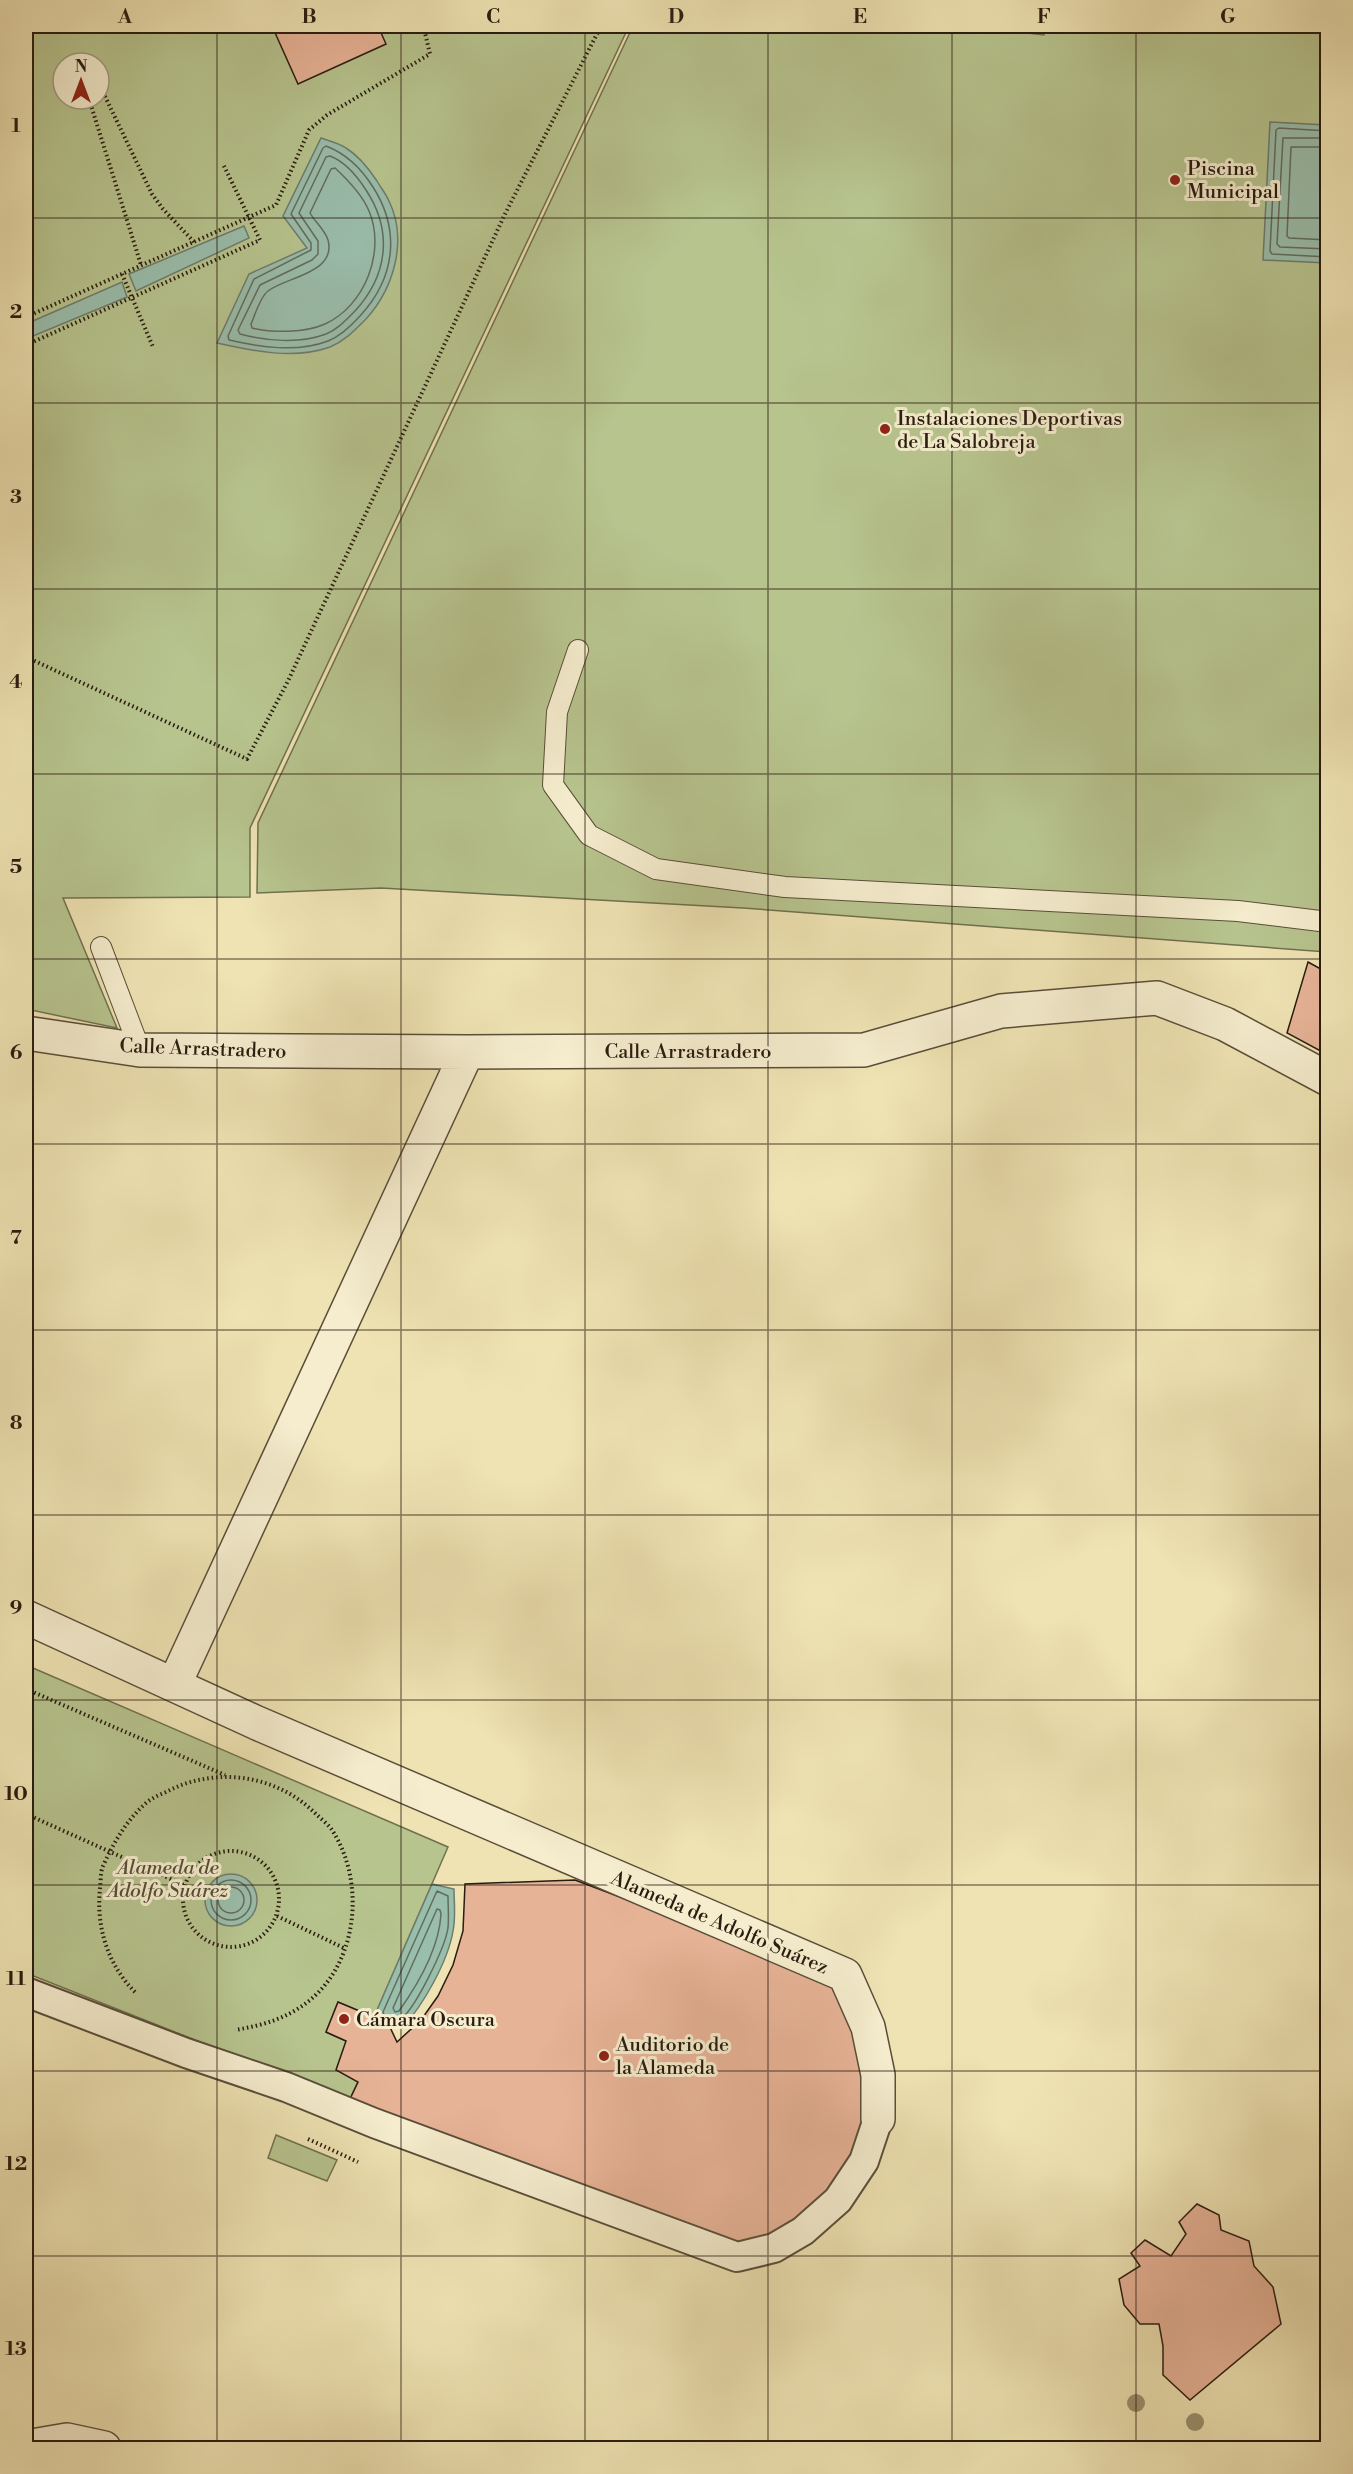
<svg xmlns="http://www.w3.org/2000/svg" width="1353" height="2474" font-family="'Libre Bodoni',serif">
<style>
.green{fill:#b7c48e;stroke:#70704f;stroke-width:1.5;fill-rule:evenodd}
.water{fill:#9abeac;stroke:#6d7d6e;stroke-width:1.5}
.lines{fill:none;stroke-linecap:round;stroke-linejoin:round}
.shore{stroke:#626d5e;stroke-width:1.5}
.building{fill:#e7b397;stroke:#291c10;stroke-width:1.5}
.service-casing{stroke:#5a4e39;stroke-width:22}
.pedestrian-casing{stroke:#5a4e39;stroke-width:32}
.minor-casing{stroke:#5a4e39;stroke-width:36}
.path{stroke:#291c10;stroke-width:4;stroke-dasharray:1.5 3;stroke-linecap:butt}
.service{stroke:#f5edce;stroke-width:20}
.pedestrian{stroke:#f5edce;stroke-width:28}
.minor{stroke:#f5edce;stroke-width:33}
.tree{fill:#9a916e}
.grid{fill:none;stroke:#291c10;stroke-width:1.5;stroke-opacity:0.55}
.poi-dot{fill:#8f2418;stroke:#f5edce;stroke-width:2}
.labels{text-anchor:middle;stroke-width:6;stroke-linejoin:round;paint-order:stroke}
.poi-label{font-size:20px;fill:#291c10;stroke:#f5edce;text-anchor:start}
.street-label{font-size:20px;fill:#291c10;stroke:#f5edce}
.park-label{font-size:20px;font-style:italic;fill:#544e36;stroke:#f5edce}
.neatline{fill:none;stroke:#291c10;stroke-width:2}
.grid-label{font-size:20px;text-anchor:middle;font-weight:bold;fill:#291c10}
</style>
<rect width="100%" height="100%" fill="#efe3b3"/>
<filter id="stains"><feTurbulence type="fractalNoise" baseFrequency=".00333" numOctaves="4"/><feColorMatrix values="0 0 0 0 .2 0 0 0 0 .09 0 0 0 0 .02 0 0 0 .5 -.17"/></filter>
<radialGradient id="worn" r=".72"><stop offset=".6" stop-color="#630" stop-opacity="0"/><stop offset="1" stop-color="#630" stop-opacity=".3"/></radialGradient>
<path class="green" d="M 26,26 L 629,26 L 250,828 L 250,897 L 63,898 L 117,1028 L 26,1009 ZM 63,63 L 99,63 L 99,99 L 63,99 Z
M 633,26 L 969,26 L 1044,35 L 1045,26 L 1327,26 L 1327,952 L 743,908 L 381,888 L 257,893 L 258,823 Z
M 26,1665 L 448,1847 L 374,2017 L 338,2002 L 326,2032 L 346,2041 L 358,2082 L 349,2101 L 26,1973 Z
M 276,2135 L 337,2160 L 327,2181 L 268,2158 Z"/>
<path class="water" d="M 1270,122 L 1327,125 L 1327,263 L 1263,260 Z
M 321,138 C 329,141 339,143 346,148 C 359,156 369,169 377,181 C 381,188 386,194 389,201 C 408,240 394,288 366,319 C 355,330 345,341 330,347 C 294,360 253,351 217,343 L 249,274 L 307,248 L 283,216 Z
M 244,226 L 249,238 L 136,291 L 129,274 Z
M 122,282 L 127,297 L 26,339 L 26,324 Z
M205 1900a26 26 0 1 1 52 0a26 26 0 1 1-52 0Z
M 432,1884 L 454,1889 C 454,1902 456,1917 453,1931 C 448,1961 423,2006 402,2028 L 374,2017 Z"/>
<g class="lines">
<path class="shore" d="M 1328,131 L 1279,128 L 1276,130 L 1270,251 L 1272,254 L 1328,257
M 1328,138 L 1283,138 L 1277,244 L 1280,247 L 1328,249
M 326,146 C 347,154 361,168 373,187 C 401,231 395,278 360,316 C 351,326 341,336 328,341 C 297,353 260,347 229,340 L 228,336 L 254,279 L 311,250 L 311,243 L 291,214 L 323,148 Z
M 1328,147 L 1291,147 L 1287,236 L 1289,238 L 1328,240
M 330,156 C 346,162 357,176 366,190 C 393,231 388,275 355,311 C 346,320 338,329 326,334 C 300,344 266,341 240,334 L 238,330 L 260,285 L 312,260 L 318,254 L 318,241 L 299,213 L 326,157 Z
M 335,168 C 348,180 362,194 369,211 C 386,251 365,306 325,324 C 305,333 273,333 252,328 L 251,324 C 255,315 260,297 268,291 C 286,277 337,273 328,240 C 325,230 315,222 310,213 L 331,169 Z
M211 1900a20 20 0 1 1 40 0a20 20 0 1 1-40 0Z
M218 1900a13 13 0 1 1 26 0a13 13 0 1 1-26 0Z
M 437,1891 L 448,1896 C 448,1906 449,1917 448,1928 C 445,1947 414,2013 398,2021 L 384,2015 L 383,2012 Z
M 437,1909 L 440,1910 L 441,1914 C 439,1949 419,1983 399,2011 L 395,2012 L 393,2008 Z"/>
</g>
<path class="building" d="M 272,26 L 378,26 L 386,44 L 298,84 Z
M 1308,962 L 1328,973 L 1328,1055 L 1287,1033 Z
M 575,1880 L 837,1979 L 872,2070 L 864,2161 L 780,2240 L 737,2247 L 349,2101 L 358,2082 L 336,2070 L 346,2041 L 326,2032 L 338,2002 L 388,2023 L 397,2042 L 421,2020 L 438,1996 L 453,1965 L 463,1931 L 465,1884 Z
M 1197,2204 L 1219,2215 L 1221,2230 L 1249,2241 L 1254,2266 L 1273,2287 L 1281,2324 L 1190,2400 L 1163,2375 L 1163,2346 L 1159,2324 L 1140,2324 L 1124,2305 L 1119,2279 L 1140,2266 L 1131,2253 L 1145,2240 L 1171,2256 L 1186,2234 L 1179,2222 Z"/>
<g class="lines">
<g class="service-casing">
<path id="service" d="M 578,650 L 557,712 L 553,785 L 589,835 L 656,869 L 785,887 L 1238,911 L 1328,922
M 101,947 L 140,1050"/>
</g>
<g class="pedestrian-casing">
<path id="pedestrian" d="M 26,1992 L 186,2053 L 286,2087 L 374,2123 L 737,2257 L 774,2248 L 803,2231 L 838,2200 L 864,2161 L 878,2119"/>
</g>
<g class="minor-casing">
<path id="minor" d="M 26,1033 L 140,1050 L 467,1052 L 864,1050 L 1001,1011 L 1157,998 L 1225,1024 L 1328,1079
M 26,1617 L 257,1723 L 845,1975 L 868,2027 L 878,2075 L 878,2119
M 174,1685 L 467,1052
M 26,2447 L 67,2440 L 104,2448"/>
</g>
<path class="path" d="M 83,63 L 94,57 L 95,63
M 99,84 L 152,194 L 163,209 L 194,242
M 89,99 L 141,265
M 122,274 L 153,347
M 26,317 L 276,205 L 309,130 L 327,115 L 430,54 L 425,33 L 435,26
M 26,345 L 260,240 L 223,164
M 26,657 L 247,759 L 288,681 L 505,214 L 601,26
M 26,1689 L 225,1775
M 26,1814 L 184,1885
M183 1899a48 48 0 1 1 96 0a48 48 0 1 1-96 0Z
M 277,1916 L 346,1949
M 135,1992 C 107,1964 96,1926 100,1888 C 101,1881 100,1873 103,1866 C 114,1842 126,1821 146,1803 C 152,1798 159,1795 166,1792 C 215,1766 276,1774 316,1814 C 321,1819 328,1824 332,1830 C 368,1885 357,1972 299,2008 C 279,2021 258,2026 235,2030
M 308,2139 L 358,2162"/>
<use href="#service" class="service"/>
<use href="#pedestrian" class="pedestrian"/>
<use href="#minor" class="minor"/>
</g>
<g class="tree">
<circle cx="1136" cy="2403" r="9"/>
<circle cx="1195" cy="2422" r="9"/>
</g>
<path class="grid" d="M 217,26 L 217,2448M 401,26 L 401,2448M 585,26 L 585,2448M 768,26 L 768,2448M 952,26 L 952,2448M 1136,26 L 1136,2448M 26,218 L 1328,218M 26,403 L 1328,403M 26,589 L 1328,589M 26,774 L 1328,774M 26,959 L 1328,959M 26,1144 L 1328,1144M 26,1330 L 1328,1330M 26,1515 L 1328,1515M 26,1700 L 1328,1700M 26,1885 L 1328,1885M 26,2071 L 1328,2071M 26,2256 L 1328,2256"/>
<g class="poi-dot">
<circle cx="1175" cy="180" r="6"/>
<circle cx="885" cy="429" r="6"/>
<circle cx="344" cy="2019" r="6"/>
<circle cx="604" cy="2056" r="6"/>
</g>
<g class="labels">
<g class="poi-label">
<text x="1187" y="175">Piscina<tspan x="1187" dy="23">Municipal</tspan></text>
<text x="897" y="425">Instalaciones Deportivas<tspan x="897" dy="23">de La Salobreja</tspan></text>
<text x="356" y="2026">Cámara Oscura</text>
<text x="616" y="2051">Auditorio de<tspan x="616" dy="23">la Alameda</tspan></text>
</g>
<g class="street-label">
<text transform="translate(203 1048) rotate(2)" y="7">Calle Arrastradero</text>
<text x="688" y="1058">Calle Arrastradero</text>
<text transform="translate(720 1922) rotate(23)" y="7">Alameda de Adolfo Suárez</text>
</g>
<g class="park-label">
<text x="168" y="1874">Alameda de<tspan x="168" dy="23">Adolfo Suárez</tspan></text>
</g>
</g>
<rect width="1353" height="2474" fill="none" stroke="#efe3b3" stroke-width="66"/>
<g transform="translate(81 81)"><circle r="28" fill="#f5edce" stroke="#a39982" stroke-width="1.5"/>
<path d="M0-4.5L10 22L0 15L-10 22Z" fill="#8f2418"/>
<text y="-9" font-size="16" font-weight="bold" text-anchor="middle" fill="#291c10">N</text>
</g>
<rect x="33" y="33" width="1287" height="2408" class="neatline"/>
<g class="grid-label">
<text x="125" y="23">A</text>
<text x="309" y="23">B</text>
<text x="493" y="23">C</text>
<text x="676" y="23">D</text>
<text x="860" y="23">E</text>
<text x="1044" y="23">F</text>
<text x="1228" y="23">G</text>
<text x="16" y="132">1</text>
<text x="16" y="318">2</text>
<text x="16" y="503">3</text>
<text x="16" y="688">4</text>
<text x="16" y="873">5</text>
<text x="16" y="1059">6</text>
<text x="16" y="1244">7</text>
<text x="16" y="1429">8</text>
<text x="16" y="1614">9</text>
<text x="16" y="1800">10</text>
<text x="16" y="1985">11</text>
<text x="16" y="2170">12</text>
<text x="16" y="2355">13</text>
</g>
<rect width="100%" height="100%" filter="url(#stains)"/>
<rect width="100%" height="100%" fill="url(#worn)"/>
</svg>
